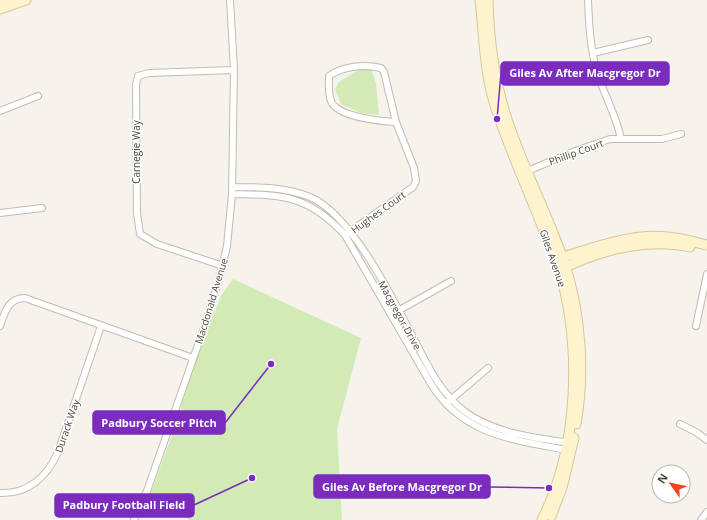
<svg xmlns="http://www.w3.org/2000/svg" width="707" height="520" font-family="'Open Sans',sans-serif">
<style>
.green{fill:#d2eab5}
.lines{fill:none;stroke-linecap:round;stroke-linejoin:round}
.street-casing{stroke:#c2bbae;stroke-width:8}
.secondary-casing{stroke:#d6c79b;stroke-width:11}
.street{stroke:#fff;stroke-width:6}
.secondary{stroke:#fff3cd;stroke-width:9}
.labels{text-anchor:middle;stroke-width:3;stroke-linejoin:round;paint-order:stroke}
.street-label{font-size:10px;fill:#4b4439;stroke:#fff}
.leader{fill:none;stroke:#7b2cbf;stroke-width:1.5}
.callout-dot{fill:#7b2cbf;stroke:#fff;stroke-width:1.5}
.callout{fill:#7b2cbf;stroke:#7b2cbf;stroke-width:1.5}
.callout-label{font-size:11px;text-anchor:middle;font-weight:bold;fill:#fff}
</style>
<rect width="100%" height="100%" fill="#f6f3ec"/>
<path class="green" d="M 369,63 L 376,83 L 379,115 L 361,113 L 341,104 L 335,89 L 339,82 Z
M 233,279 L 361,338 L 337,429 L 342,520 L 189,520 L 176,510 L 147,503 L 179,416 L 187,383 L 221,296 Z"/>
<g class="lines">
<g class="street-casing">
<path id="street" d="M 588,0 C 589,23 590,46 596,68 C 602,92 616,113 621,139
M 593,53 L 648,40
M 0,111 L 38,96
M 525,172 L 575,151 L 610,139 L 662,139 L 681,134
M 232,187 C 259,187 285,187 310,197 C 353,215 395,303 417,345 C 430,370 441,393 464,411 C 493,433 535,438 570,443
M 232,194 C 284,195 308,195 345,235 L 431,384 C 462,435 514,440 567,450
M 0,213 L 42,208
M 348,233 L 413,187 L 416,181 L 414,168 L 396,122 L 384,72 L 381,68 C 364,64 343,66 329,76 C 329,84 328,93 331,101 C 337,117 380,121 396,122
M 223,266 L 157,244 L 140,234 L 137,213 L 136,85 L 138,76 L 149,73 L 234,70
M 396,312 L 451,281
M 0,326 C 5,312 8,298 25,298 L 193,358
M 696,326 L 707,274
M 448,402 L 488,368
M 680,424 L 696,432 L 707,440
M 0,493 C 28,494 47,477 58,452 L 101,326
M 134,520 L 147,491 L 207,319 L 220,276 L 227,246 L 232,194 L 234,70 L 230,0
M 701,520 L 707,512"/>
</g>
<g class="secondary-casing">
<path id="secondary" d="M 480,0 C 484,34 484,69 494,102 C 507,144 526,185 542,226 C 548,240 554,254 559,268 C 582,347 579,446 542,520
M 488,0 C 489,42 495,85 509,125 C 525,172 549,217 565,265 C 581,314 585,373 576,424
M 0,2 L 6,0
M 0,9 L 26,0
M 557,259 C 593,248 630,233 668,237 C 681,238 694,242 707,245
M 561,268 C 569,266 576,262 584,259 C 618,246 654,239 690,247
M 551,516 L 562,488 L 574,438"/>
</g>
<use href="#street" class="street"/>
<use href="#secondary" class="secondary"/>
</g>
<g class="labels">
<g class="street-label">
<text transform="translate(136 152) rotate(-90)" y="4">Carnegie Way</text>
<text transform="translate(576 152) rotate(-20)" y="4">Phillip Court</text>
<text transform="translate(378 212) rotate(-36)" y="4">Hughes Court</text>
<text transform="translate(553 258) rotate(71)" y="4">Giles Avenue</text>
<text transform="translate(211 301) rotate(-73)" y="4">Macdonald Avenue</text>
<text transform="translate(400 315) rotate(61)" y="4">Macgregor Drive</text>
<text transform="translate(67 426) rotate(-71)" y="4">Durack Way</text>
</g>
</g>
<path class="leader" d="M497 119L501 73M271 364L225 423M549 488L490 487M252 478L194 505"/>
<g class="callout-dot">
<circle cx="497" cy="119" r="4"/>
<circle cx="271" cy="364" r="4"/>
<circle cx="549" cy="488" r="4"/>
<circle cx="252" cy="478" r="4"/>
</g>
<g class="callout">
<rect x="501" y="62" width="168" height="23" rx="4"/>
<rect x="93" y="411" width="132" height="23" rx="4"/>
<rect x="314" y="475" width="176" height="23" rx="4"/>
<rect x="55" y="494" width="139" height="23" rx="4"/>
</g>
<g class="callout-label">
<text x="585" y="77">Giles Av After Macgregor Dr</text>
<text x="159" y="427">Padbury Soccer Pitch</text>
<text x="402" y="491">Giles Av Before Macgregor Dr</text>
<text x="124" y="509">Padbury Football Field</text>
</g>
<g transform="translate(671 484) rotate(303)"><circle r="19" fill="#ffffff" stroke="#b7b4b0"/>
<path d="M0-3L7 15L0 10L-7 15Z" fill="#fc3f1d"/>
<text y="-6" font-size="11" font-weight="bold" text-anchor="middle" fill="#4b4439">N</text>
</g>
</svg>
